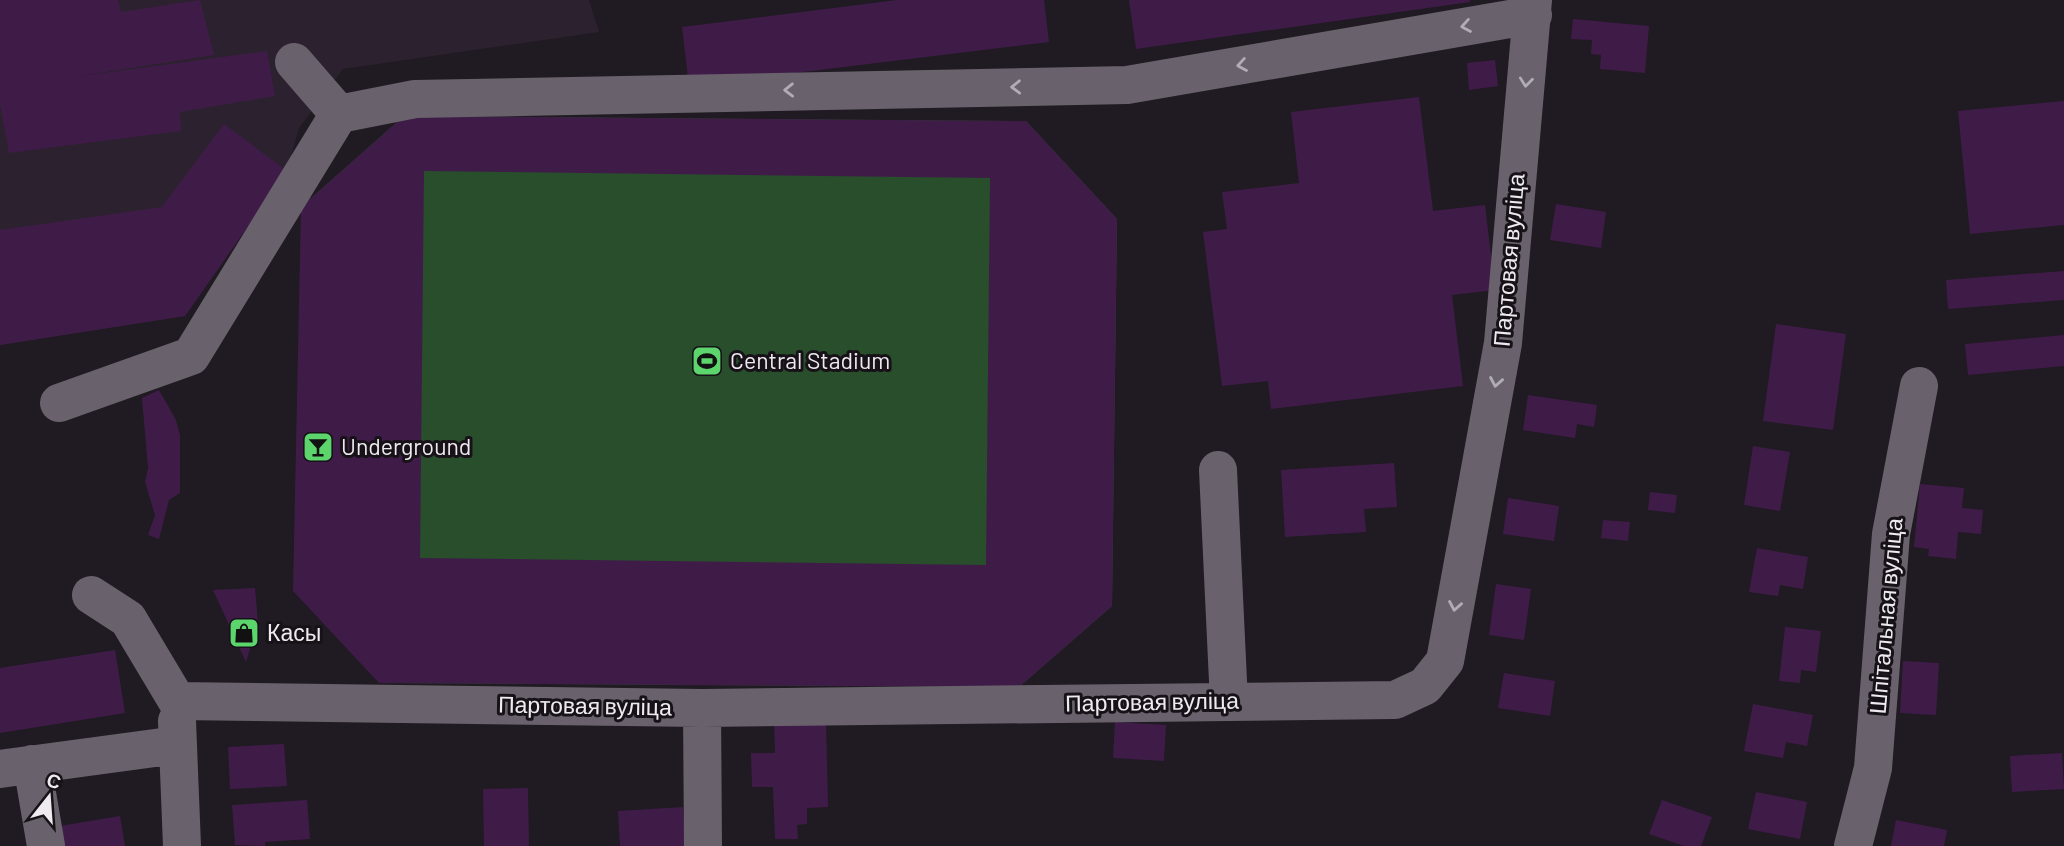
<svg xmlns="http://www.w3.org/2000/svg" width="2064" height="846" font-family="Barlow,sans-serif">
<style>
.built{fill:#2c222f}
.green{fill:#284e2c}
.building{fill:#3f1c48;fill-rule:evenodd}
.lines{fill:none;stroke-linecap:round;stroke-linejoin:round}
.minor{stroke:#69626c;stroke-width:38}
.oneway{stroke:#b2adb5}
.labels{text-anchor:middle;stroke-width:6;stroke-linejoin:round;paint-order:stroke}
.street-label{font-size:23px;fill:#eeeaf0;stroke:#171118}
.poi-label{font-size:23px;fill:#eeeaf0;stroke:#171118;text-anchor:start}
</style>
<rect width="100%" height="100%" fill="#201a22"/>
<path class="built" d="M 0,0 L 589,0 L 599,32 L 343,69 L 299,128 L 287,171 L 185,316 L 0,345 Z"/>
<path class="green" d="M 404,116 L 1026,121 L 1117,219 L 1112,606 L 1019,687 L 379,683 L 301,207 Z"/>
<path class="building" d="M 0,0 L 118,0 L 121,12 L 200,0 L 214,55 L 73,77 L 267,51 L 275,96 L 180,112 L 181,131 L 9,153 L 0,104 Z
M 897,0 L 1044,0 L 1049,42 L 689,86 L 682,27 Z
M 1129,0 L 1470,0 L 1470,2 L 1136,49 Z
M 1573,19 L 1649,26 L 1645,73 L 1600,69 L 1601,55 L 1591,54 L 1592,40 L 1571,39 Z
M 1495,60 L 1498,86 L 1469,90 L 1467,63 Z
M 1419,97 L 1433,211 L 1485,205 L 1495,290 L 1452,295 L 1463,386 L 1271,409 L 1268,381 L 1222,386 L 1203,232 L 1227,229 L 1222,192 L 1299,183 L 1291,112 Z
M 2064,101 L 2064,225 L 1970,234 L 1958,111 Z
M 404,116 L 1026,121 L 1117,219 L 1112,606 L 1019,687 L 379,683 L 293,591 L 301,207 ZM 424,171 L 990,178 L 986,565 L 420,558 Z
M 224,124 L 287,171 L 185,316 L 0,345 L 0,230 L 162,207 Z
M 1556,204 L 1606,212 L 1601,248 L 1550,240 Z
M 2064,271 L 2064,300 L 1948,309 L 1946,280 Z
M 1776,324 L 1846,334 L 1833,430 L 1763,421 Z
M 2064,335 L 2064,366 L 1968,375 L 1965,344 Z
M 159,390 L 176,420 L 180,435 L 180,493 L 169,500 L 159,539 L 148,535 L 155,515 L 145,482 L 148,468 L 142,398 Z
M 1528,395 L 1597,405 L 1594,427 L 1577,424 L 1575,438 L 1523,430 Z
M 1753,446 L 1790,452 L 1780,511 L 1744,505 Z
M 1394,463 L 1397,507 L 1364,509 L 1366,532 L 1285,537 L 1281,470 Z
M 1920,484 L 1964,488 L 1962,508 L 1983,510 L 1981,534 L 1958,532 L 1956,559 L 1928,556 L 1929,549 L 1914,547 Z
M 1650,492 L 1677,495 L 1675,513 L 1648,510 Z
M 1508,498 L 1559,506 L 1554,541 L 1503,534 Z
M 1603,520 L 1630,522 L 1628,541 L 1601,538 Z
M 1757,548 L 1808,557 L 1803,589 L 1780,585 L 1778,596 L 1749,592 Z
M 1496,584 L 1531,589 L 1524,640 L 1489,635 Z
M 255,588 L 258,623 L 246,662 L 213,590 Z
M 1785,627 L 1821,631 L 1816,672 L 1801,670 L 1800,683 L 1779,681 Z
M 115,650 L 125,713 L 0,733 L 0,668 Z
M 1903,661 L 1939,663 L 1936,715 L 1900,713 Z
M 1504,673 L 1555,681 L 1550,716 L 1498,708 Z
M 1753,704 L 1813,715 L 1807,746 L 1786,742 L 1783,758 L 1744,751 Z
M 826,720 L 828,807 L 807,808 L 807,824 L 797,825 L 798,839 L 775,839 L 773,787 L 752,787 L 751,753 L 775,753 L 774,721 Z
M 1115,722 L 1166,725 L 1164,761 L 1113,758 Z
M 284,744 L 287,786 L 230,789 L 228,747 Z
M 2062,753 L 2064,789 L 2012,792 L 2010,756 Z
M 528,788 L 529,846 L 484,846 L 483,789 Z
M 1756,792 L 1807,802 L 1800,839 L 1748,829 Z
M 307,800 L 310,839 L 265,842 L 265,846 L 235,845 L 232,805 Z
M 1662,800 L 1712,817 L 1701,846 L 1684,846 L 1649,834 Z
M 683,807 L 685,846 L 620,846 L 618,811 Z
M 120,816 L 125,846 L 57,846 L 54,827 Z
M 1896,820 L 1947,830 L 1944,846 L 1891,846 Z"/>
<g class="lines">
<path class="minor" d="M 294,62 L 339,114
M 59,403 L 191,356 L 339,114 L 415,99 L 1127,85 L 1533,15
M 1218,470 L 1229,702
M 91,595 L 128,619 L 177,701
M 177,701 L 702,708 L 1395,700 L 1425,686 L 1445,661 L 1503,343 L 1533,0
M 702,708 L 703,846
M 177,721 L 182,846
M 32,764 L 46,846
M 0,769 L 177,745
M 1853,846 L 1873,768 L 1891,534 L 1919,386"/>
</g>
<defs><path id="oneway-chevron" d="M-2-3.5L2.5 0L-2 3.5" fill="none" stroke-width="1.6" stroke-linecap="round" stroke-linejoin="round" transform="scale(1.75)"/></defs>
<g class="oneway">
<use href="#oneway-chevron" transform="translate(1466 26) rotate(170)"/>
<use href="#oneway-chevron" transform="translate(1242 65) rotate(170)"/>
<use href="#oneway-chevron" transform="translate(1526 82) rotate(96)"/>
<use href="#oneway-chevron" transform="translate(1016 87) rotate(179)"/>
<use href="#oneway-chevron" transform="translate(789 90) rotate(179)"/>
<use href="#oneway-chevron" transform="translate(1496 382) rotate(100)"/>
<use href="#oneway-chevron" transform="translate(1455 606) rotate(100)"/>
</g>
<defs>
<g id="stadium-square" transform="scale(1.575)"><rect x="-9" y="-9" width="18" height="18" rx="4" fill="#5cd56d" stroke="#171118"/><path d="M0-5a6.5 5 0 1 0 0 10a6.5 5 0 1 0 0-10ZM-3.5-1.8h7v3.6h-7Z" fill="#111"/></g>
<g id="bar-square" transform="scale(1.575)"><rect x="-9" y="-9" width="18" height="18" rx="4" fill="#5cd56d" stroke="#171118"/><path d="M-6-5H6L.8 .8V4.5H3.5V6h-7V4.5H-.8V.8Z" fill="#111"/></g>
<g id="shop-square" transform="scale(1.575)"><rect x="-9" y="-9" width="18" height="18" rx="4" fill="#5cd56d" stroke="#171118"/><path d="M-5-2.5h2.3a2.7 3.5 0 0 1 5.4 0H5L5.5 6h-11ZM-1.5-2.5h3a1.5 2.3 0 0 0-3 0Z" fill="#111"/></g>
</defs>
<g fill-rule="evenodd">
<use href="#stadium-square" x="707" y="361"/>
<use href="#bar-square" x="318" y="447"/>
<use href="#shop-square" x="244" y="633"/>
</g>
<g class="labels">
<g class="street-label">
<text transform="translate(1509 260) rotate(-85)" y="8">Партовая вуліца</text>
<text transform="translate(1886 616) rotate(-85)" y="8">Шпітальная вуліца</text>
<text transform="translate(1152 702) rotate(-1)" y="8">Партовая вуліца</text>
<text transform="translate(585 706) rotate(1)" y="8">Партовая вуліца</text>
</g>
<g class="poi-label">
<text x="730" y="369">Central Stadium</text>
<text x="341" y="455">Underground</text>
<text x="267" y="641">Касы</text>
</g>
</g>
<g transform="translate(49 797) rotate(17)" stroke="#171118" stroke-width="5" paint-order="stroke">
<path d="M0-5L12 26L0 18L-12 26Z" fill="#eeeaf0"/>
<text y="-10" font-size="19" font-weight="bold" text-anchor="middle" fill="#eeeaf0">С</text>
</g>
</svg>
